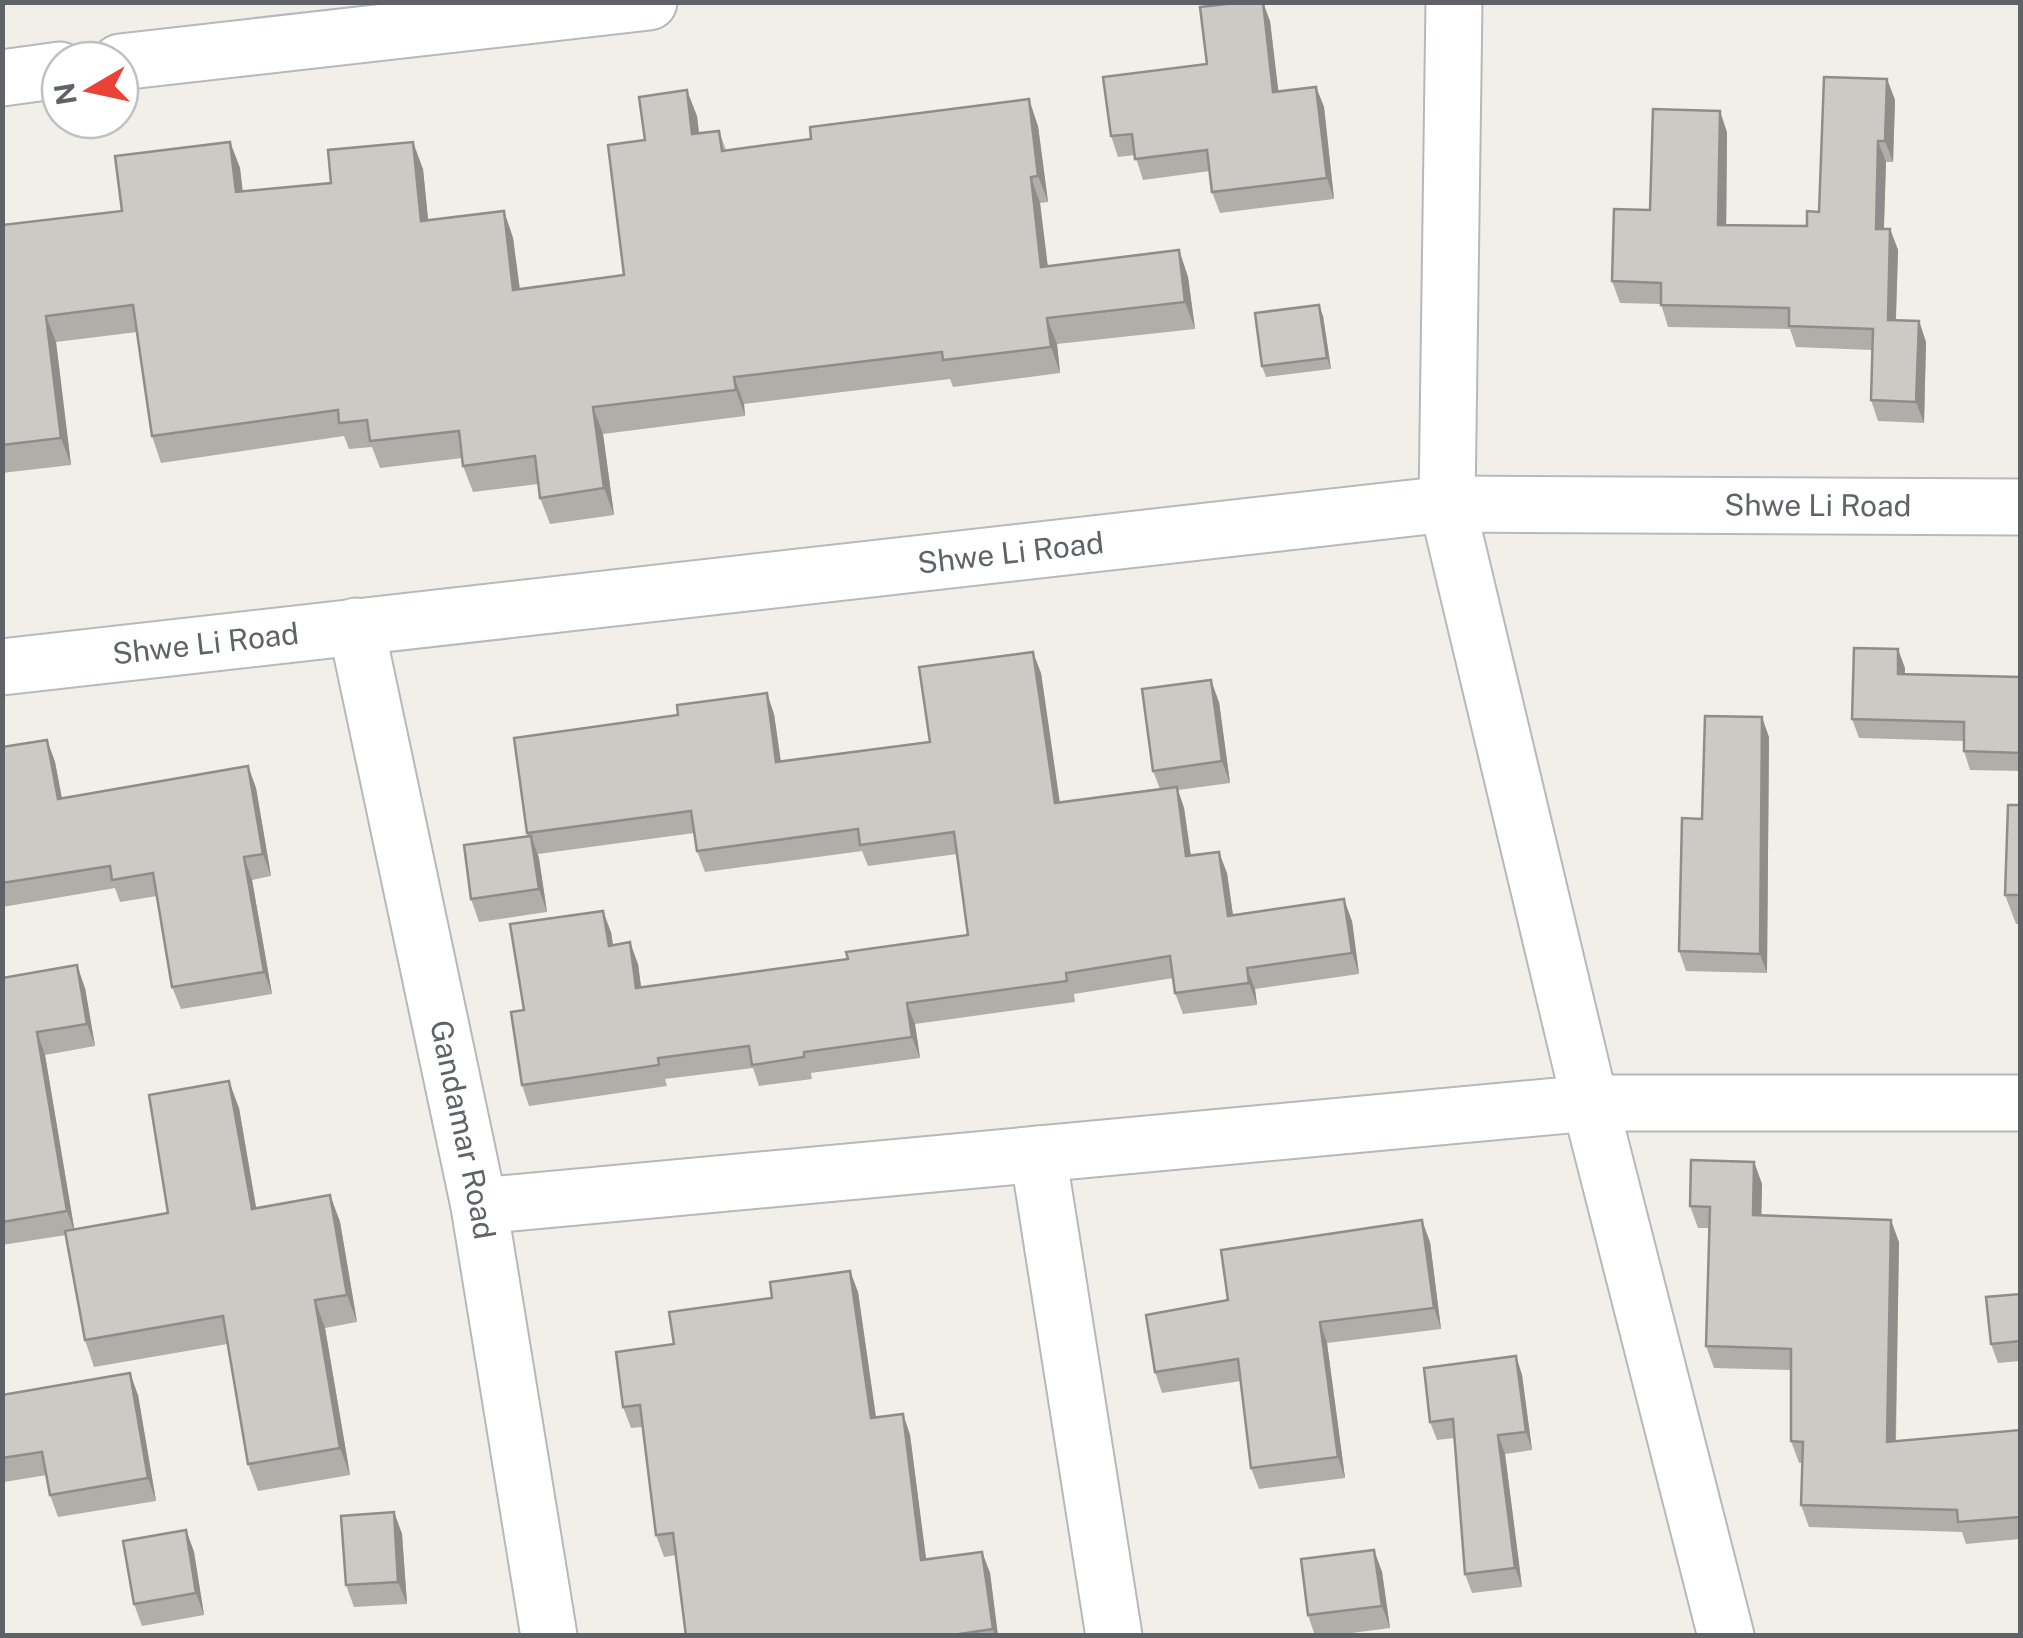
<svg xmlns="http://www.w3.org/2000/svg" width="2023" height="1638" font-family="'Public Sans',sans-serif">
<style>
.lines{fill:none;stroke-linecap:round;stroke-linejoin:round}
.street-casing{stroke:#b5b8bc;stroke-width:59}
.secondary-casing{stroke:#b6babf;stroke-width:59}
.street{stroke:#fff;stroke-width:55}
.secondary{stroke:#fff;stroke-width:55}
.wall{fill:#afaea9}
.shaded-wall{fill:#8f8d8a}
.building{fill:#cccac5;stroke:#8f8d8a;stroke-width:2.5}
.labels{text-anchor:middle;stroke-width:10;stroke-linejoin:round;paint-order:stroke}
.street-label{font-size:30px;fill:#5f6368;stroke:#fff}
</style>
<rect width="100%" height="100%" fill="#f1efe8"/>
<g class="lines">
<g class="street-casing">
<g id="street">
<path d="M 1454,2 L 1447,504 L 1590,1103 L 1726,1636"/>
<path d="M 120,62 L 649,2"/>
<path d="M 2,78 L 60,70"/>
<path id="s1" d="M 356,626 L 479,1206 L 549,1636"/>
<path d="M 1038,1154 L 1114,1636"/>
<path d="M 479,1206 L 1590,1103 L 2020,1103"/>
</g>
</g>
<g class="secondary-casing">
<g id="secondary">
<path id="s2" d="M 2,667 L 1447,504 L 2020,507"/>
</g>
</g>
<use href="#street" class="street"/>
<use href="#secondary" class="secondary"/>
</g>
<path class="wall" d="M 1270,21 L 1278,91 L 1316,87 L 1324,107 L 1334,199 L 1220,213 L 1212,192 L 1210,171 L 1143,180 L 1135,155 L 1118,157 L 1111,136 L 1207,64 Z
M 1887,79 L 1895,100 L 1893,162 L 1886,162 L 1884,229 L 1890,229 L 1898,250 L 1896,320 L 1919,321 L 1926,342 L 1924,423 L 1878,421 L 1871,400 L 1872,350 L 1796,347 L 1790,329 L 1668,327 L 1661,304 L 1620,303 L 1612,281 L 1650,210 L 1727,132 L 1726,225 L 1807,226 L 1819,212 Z
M 697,116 L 699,133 L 719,131 L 726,150 L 1038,126 L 1048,202 L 1040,203 L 1048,267 L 1179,250 L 1188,277 L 1195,329 L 1057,344 L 1060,373 L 953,387 L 950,379 L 744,404 L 745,416 L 603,434 L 614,515 L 550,524 L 540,498 L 538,484 L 473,492 L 463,466 L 462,458 L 380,468 L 372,447 L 349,449 L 344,436 L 161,463 L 152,436 L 137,332 L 56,342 L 71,465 L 2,473 L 2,225 L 122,211 L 230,142 L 240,168 L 242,191 L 331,183 L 423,169 L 428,221 L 504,211 L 513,238 L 520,289 L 624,275 L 645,140 Z
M 1323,316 L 1331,369 L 1266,377 L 1262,366 Z
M 1905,668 L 1905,674 L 2020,677 L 2020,771 L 1970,770 L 1964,751 L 1964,741 L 1859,738 L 1852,719 Z
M 1041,673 L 1059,802 L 1160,789 L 1153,771 L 1219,702 L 1230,783 L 1178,790 L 1184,808 L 1191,856 L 1227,873 L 1233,915 L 1352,921 L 1359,974 L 1255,989 L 1257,1005 L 1183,1014 L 1175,993 L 1173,978 L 1074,994 L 1075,1002 L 915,1024 L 920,1058 L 811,1073 L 812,1079 L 759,1086 L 753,1068 L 665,1079 L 667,1086 L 529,1106 L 522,1085 L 524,1010 L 611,932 L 613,945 L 638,964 L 641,987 L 848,959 L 968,935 L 957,854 L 868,866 L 862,851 L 705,872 L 697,851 L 694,833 L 538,854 L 547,912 L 479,922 L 471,899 L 528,836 L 527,833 L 678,715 L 774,714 L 781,762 L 930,742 Z
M 1769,737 L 1767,973 L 1686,971 L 1679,951 L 1702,819 Z
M 47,740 L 55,762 L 62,798 L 248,766 L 256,788 L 271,876 L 252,880 L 272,994 L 181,1009 L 172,987 L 157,896 L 120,902 L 115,888 L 2,907 L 2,747 Z
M 2020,805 L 2020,924 L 2016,924 L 2005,895 Z
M 2,978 L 85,988 L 95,1046 L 45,1055 L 74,1229 L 168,1213 L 239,1108 L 256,1208 L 330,1195 L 340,1222 L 357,1322 L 325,1328 L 350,1475 L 258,1491 L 248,1464 L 227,1344 L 94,1367 L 85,1340 L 66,1235 L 2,1245 Z
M 1754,1162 L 1762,1184 L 1761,1215 L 1899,1242 L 1896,1442 L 2020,1430 L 2020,1539 L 1966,1544 L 1962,1532 L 1809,1527 L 1801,1505 L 1803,1463 L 1799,1463 L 1791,1441 L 1791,1370 L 1714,1368 L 1706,1346 L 1709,1228 L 1698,1228 L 1690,1206 Z
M 1430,1242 L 1441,1329 L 1327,1343 L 1345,1478 L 1259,1489 L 1251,1468 L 1241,1381 L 1162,1393 L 1155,1372 L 1228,1300 Z
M 850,1271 L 858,1292 L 876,1417 L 903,1414 L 910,1435 L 926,1560 L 982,1552 L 990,1573 L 998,1636 L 686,1636 L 676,1555 L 664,1557 L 656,1535 L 642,1427 L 631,1428 L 623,1407 L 674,1344 L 772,1298 Z
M 2020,1294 L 2020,1361 L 1998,1363 L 1991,1344 Z
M 1516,1356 L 1522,1375 L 1532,1450 L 1505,1454 L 1522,1587 L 1472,1593 L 1465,1574 L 1454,1438 L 1437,1440 L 1430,1422 Z
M 2,1395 L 138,1395 L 156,1501 L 58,1517 L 50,1495 L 47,1475 L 4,1482 L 2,1477 Z
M 394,1512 L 402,1534 L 407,1604 L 354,1607 L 346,1585 Z
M 186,1530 L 194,1552 L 204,1615 L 142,1626 L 134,1604 Z
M 1374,1550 L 1382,1572 L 1390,1628 L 1329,1636 L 1315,1636 L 1308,1615 Z"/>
<path class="shaded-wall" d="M 1263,2 L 1270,21 L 1281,113 L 1273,92 Z
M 1887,79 L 1895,100 L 1893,162 L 1885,141 Z
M 1316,87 L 1324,107 L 1334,199 L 1327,178 Z
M 687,90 L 697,116 L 702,160 L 692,134 Z
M 1029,99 L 1038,126 L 1048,202 L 1038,176 Z
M 1720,111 L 1727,132 L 1726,246 L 1718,225 Z
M 1878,141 L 1886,162 L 1883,250 L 1876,229 Z
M 230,142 L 240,168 L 246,218 L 236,192 Z
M 413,142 L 423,169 L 431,248 L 421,221 Z
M 1031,177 L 1040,203 L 1051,294 L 1041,267 Z
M 504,211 L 513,238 L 523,316 L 513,290 Z
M 1890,229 L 1898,250 L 1895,341 L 1888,320 Z
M 1179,250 L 1188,277 L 1195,329 L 1185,302 Z
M 1319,305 L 1323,316 L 1331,369 L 1327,358 Z
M 46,316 L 56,342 L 71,465 L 61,438 Z
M 1047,318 L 1057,344 L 1060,373 L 1051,347 Z
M 1919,321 L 1926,342 L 1924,423 L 1916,402 Z
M 734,377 L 744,404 L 745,416 L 736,390 Z
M 593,407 L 603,434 L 614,515 L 604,488 Z
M 1898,649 L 1905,668 L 1904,692 L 1898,674 Z
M 1033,652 L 1041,673 L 1063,824 L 1055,803 Z
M 1211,680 L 1219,702 L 1230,783 L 1222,761 Z
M 767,693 L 774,714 L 784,784 L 776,762 Z
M 1762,717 L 1769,737 L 1767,973 L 1760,954 Z
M 47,740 L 55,762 L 66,821 L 58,799 Z
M 248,766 L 256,788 L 271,876 L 263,854 Z
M 1177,787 L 1184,808 L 1194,878 L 1186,856 Z
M 531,836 L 539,858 L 547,912 L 539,889 Z
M 1219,852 L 1227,873 L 1236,937 L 1228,916 Z
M 244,857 L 252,880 L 272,994 L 264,972 Z
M 1344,899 L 1352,921 L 1359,974 L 1352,953 Z
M 603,911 L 611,932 L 616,967 L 609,946 Z
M 630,942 L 638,964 L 644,1009 L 636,988 Z
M 77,965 L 85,988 L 95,1046 L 87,1024 Z
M 1247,968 L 1255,989 L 1257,1005 L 1249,983 Z
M 907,1003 L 915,1024 L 920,1058 L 912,1037 Z
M 37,1032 L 45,1055 L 75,1233 L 67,1211 Z
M 229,1081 L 239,1108 L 261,1236 L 252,1209 Z
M 1754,1162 L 1762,1184 L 1761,1237 L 1753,1215 Z
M 330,1195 L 340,1222 L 357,1322 L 347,1295 Z
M 1422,1220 L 1430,1242 L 1441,1329 L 1434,1308 Z
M 1891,1220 L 1899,1242 L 1895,1464 L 1887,1442 Z
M 850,1271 L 858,1292 L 879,1439 L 871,1418 Z
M 315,1300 L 325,1328 L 350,1475 L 340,1448 Z
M 1320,1322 L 1327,1343 L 1345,1478 L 1338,1457 Z
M 1516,1356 L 1522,1375 L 1532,1450 L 1526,1432 Z
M 130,1373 L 138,1395 L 156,1501 L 148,1478 Z
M 903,1414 L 910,1435 L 929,1581 L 921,1560 Z
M 1498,1435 L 1505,1454 L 1522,1587 L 1515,1568 Z
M 394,1512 L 402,1534 L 407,1604 L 398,1582 Z
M 186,1530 L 194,1552 L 204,1615 L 196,1593 Z
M 1374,1550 L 1382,1572 L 1390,1628 L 1382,1606 Z
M 982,1552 L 990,1573 L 998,1636 L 995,1636 L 993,1629 Z"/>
<path class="building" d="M 1243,2 L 1263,2 L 1273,92 L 1316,87 L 1327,178 L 1212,192 L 1207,150 L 1135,159 L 1132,134 L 1111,136 L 1103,77 L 1207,64 L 1200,7 Z
M 1824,77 L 1887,79 L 1885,141 L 1878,141 L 1876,229 L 1890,229 L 1888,320 L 1919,321 L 1916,402 L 1871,400 L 1873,329 L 1789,326 L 1789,308 L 1661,305 L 1661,283 L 1612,281 L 1614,209 L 1650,210 L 1653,109 L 1720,111 L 1718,225 L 1807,226 L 1807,211 L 1819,212 Z
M 687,90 L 692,134 L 719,131 L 722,151 L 811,139 L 810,127 L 1029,99 L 1038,176 L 1031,177 L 1041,267 L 1179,250 L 1185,302 L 1047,318 L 1051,347 L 943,360 L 942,352 L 734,377 L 736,390 L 593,407 L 604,488 L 540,498 L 535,456 L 463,466 L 459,431 L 370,441 L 367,420 L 339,423 L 338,410 L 152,436 L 133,305 L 46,316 L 61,438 L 2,445 L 2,225 L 122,211 L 115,156 L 230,142 L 236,192 L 331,183 L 328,150 L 413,142 L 421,221 L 504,211 L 513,290 L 624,275 L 608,145 L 645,140 L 639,97 Z
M 1319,305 L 1327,358 L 1262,366 L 1255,313 Z
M 1854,648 L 1898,649 L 1898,674 L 2020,677 L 2020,753 L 1964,751 L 1964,722 L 1852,719 Z
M 1033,652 L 1055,803 L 1177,787 L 1186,856 L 1219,852 L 1228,916 L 1344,899 L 1352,953 L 1247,968 L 1249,983 L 1175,993 L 1170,956 L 1066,973 L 1067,981 L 907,1003 L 912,1037 L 804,1052 L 804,1057 L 752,1065 L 749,1046 L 658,1058 L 659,1065 L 522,1085 L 511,1012 L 524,1010 L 510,924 L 603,911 L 609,946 L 630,942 L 636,988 L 848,959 L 846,952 L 968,935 L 954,832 L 860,845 L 858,829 L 697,851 L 691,811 L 527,833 L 514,738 L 678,715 L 677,705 L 767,693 L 776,762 L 930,742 L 919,667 Z
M 1211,680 L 1222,761 L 1153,771 L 1142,689 Z
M 1705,716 L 1762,717 L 1760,954 L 1679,951 L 1682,818 L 1702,819 Z
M 47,740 L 58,799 L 248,766 L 263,854 L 244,857 L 264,972 L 172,987 L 153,873 L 112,880 L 110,866 L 2,883 L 2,747 Z
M 2008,805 L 2020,805 L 2020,895 L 2005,895 Z
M 531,836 L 539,889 L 471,899 L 464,845 Z
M 77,965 L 87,1024 L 37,1032 L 67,1211 L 2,1222 L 2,978 Z
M 229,1081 L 252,1209 L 330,1195 L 347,1295 L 315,1300 L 340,1448 L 248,1464 L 223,1316 L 85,1340 L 65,1231 L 168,1213 L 149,1095 Z
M 1691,1160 L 1754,1162 L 1753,1215 L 1891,1220 L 1887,1442 L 2020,1430 L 2020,1517 L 1958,1522 L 1957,1510 L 1801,1505 L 1803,1442 L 1791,1441 L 1791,1349 L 1706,1346 L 1710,1207 L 1690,1206 Z
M 1422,1220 L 1434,1308 L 1320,1322 L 1338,1457 L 1251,1468 L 1238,1359 L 1155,1372 L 1146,1315 L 1228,1300 L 1221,1250 Z
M 850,1271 L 871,1418 L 903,1414 L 921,1560 L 982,1552 L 993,1629 L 946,1636 L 686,1636 L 673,1533 L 656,1535 L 640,1405 L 623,1407 L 616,1352 L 674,1344 L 669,1312 L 772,1298 L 770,1282 Z
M 2020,1294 L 2020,1341 L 1991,1344 L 1986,1297 Z
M 1516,1356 L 1526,1432 L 1498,1435 L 1515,1568 L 1465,1574 L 1453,1419 L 1430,1422 L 1424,1368 Z
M 130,1373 L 148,1478 L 50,1495 L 42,1452 L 2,1458 L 2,1395 Z
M 394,1512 L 398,1582 L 346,1585 L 341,1516 Z
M 186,1530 L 196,1593 L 134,1604 L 123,1541 Z
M 1374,1550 L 1382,1606 L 1308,1615 L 1301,1559 Z"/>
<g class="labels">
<g class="street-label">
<text dy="10" stroke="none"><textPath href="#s2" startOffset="1825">Shwe Li Road</textPath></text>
<text dy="10" stroke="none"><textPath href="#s2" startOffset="1015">Shwe Li Road</textPath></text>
<text dy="10" stroke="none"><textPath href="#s2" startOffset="205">Shwe Li Road</textPath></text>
<text dy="10" stroke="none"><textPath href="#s1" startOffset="515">Gandamar Road</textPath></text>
</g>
</g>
<rect width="2023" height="1638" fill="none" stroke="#5f6368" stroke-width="10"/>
<g transform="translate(90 90) rotate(261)"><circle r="48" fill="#ffffff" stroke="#bfc1c3" stroke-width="2.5"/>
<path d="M0-8L18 38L0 25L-18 38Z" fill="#ea4335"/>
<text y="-15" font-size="28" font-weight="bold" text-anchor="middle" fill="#5f6368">N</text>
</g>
</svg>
